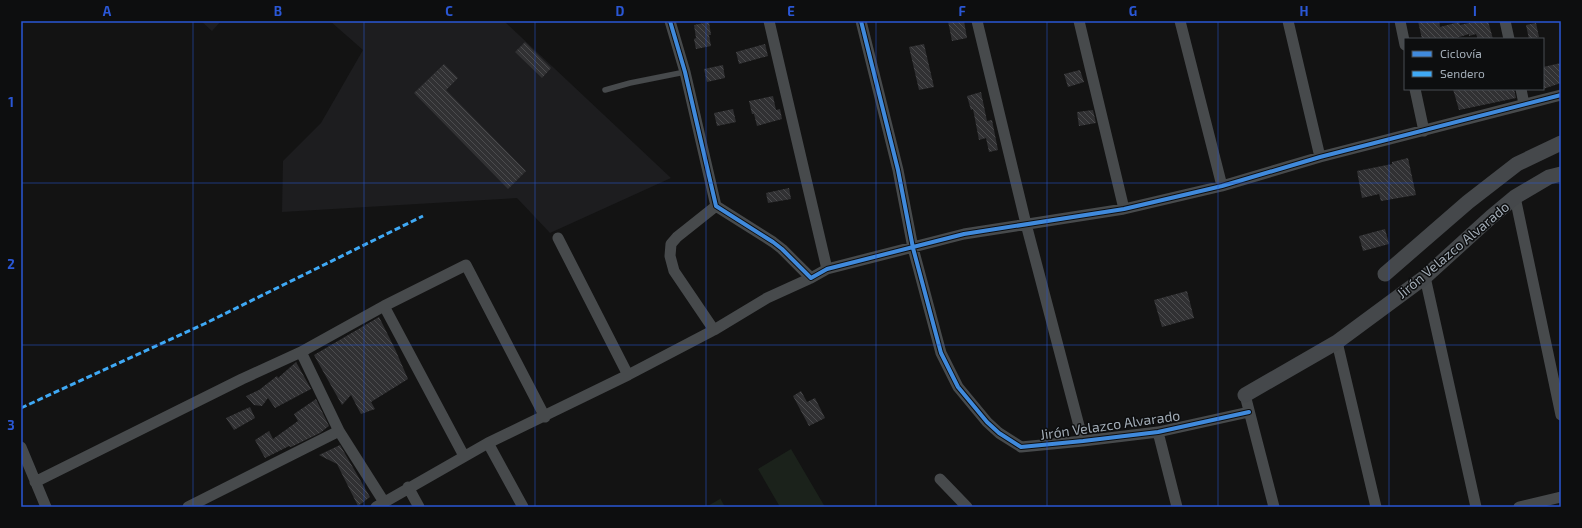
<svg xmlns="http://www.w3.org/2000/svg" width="1582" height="528" font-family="'Exo 2',sans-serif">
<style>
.built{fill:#1d1d1f}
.garden{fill:#1b221b}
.building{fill:url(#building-back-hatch)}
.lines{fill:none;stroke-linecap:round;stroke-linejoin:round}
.lane{stroke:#474a4c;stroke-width:5.5}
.street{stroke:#474a4c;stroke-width:11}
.secondary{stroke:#45484b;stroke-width:15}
.quiet{stroke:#3fa9f5;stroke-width:3;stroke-dasharray:6 3;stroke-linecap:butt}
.cycleway-casing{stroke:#0d0e0f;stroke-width:6}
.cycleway{stroke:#408adc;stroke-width:4}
.grid{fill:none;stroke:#2a57d5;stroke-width:1;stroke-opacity:0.55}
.labels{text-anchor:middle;stroke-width:3;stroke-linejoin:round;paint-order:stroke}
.street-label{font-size:14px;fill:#a2acb6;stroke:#0d0e0f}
.neatline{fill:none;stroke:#2a57d5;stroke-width:1.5}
.grid-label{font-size:13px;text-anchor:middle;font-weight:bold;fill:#2a57d5}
</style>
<defs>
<pattern id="building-back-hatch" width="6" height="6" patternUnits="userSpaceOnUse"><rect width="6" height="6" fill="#313133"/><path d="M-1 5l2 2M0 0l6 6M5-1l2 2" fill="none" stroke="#4c4c4e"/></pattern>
</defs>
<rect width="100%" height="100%" fill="#131313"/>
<path class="built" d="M 201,21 L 221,21 L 212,31 Z
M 330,21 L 504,21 L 671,178 L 550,233 L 517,198 L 282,212 L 283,161 L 321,123 L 363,50 Z"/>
<path class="garden" d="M 791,449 L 825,507 L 780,507 L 758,469 Z
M 720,498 L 725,507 L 706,507 L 720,499 Z"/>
<path class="building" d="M 948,21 L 964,21 L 967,38 L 952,41 Z
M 1418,21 L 1439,21 L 1440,27 L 1459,22 L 1460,25 L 1478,21 L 1488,21 L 1493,39 L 1478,39 L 1476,34 L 1469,36 L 1469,34 L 1453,39 L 1422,39 Z
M 709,22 L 711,35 L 709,35 L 711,46 L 696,49 L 694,39 L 696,38 L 694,25 Z
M 1536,23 L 1539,37 L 1529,39 L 1526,25 Z
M 525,42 L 551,68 L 542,78 L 515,52 Z
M 765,44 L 768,56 L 739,64 L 736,52 Z
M 924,44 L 934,87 L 919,90 L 909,47 Z
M 1561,63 L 1561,83 L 1543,89 L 1543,67 Z
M 444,64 L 458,78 L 446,90 L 526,171 L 508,189 L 414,93 Z
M 723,65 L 725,78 L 707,82 L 704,69 Z
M 1080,70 L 1084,82 L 1068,87 L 1064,74 Z
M 1453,89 L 1514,89 L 1516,98 L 1459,110 Z
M 981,92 L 987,121 L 992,120 L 998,150 L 989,152 L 986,138 L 979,140 L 973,109 L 971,110 L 967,96 Z
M 773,96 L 776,110 L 780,109 L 782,119 L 757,126 L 754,114 L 752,114 L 749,101 Z
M 733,109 L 736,122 L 717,126 L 714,113 Z
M 1093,110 L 1096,123 L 1079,126 L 1077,112 Z
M 1408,158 L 1416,195 L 1381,201 L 1379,194 L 1362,198 L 1357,171 L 1392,164 L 1392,162 Z
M 789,188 L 791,199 L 768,203 L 766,193 Z
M 1385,229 L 1389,244 L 1363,251 L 1359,236 Z
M 1187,291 L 1194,318 L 1162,327 L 1154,300 Z
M 379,317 L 395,349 L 408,379 L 371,402 L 375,409 L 361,414 L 351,395 L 342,405 L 314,355 Z
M 296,362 L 311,389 L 275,408 L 268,398 L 262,406 L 254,405 L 246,396 L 259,390 L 277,376 L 278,378 Z
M 801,391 L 807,402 L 815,398 L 825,418 L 809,426 L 793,396 Z
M 316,399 L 329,426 L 320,433 L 291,447 L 289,446 L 265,458 L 255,440 L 269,431 L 273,439 L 298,421 L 294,414 Z
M 250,407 L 255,418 L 234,430 L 226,418 Z
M 340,445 L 370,497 L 358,506 L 337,464 L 319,455 Z"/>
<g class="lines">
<path class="lane" d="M 605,90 L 630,83 L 685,72"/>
<path class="street" d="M 670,21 L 685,72 L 716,206 L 773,242 L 782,249 L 811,278 L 827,269 L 964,234 L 1124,209 L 1222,186 L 1320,157 L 1561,95
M 769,21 L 827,269
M 861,21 L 898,170 L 913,248 L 941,353 L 958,387 L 987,422 L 999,433 L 1021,447 L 1083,441 L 1158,432 L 1249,412
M 977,21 L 1026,224 L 1083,441
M 1079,21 L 1124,209
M 1180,21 L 1222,186
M 1288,21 L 1320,157
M 1400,21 L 1405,45
M 1505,21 L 1509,39
M 1415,89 L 1424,131
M 1521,89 L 1524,104
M 1515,197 L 1561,415
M 558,238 L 628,375
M 1425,277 L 1476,507
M 384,306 L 464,456
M 714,330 L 674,271 L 670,256 L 671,244 L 677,237 L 716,206
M 1337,342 L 1376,507
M 301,352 L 339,431 L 384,502
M 1245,395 L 1274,507
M 1158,432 L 1177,507
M 488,443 L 523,507
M 21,447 L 46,507
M 940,479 L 967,507
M 35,482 L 242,379 L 301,352 L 384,306 L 466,265 L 545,417
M 408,487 L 419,507
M 188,507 L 339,431
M 376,507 L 488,443 L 628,375 L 714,330 L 767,298 L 811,278
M 1519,507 L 1561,497"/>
<path class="secondary" d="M 1385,274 L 1468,202 L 1517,164 L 1561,143
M 1245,395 L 1337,342 L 1425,277 L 1491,217 L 1515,197 L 1549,177 L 1561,174"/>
<path class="quiet" d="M 21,408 L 204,324 L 423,216"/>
<g class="cycleway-casing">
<path id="cycleway" d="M 670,21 L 685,72 L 716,206 L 773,242 L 782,249 L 811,278 L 827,269 L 964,234 L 1124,209 L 1222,186 L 1320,157 L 1561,95
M 861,21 L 898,170 L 913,248 L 941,353 L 958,387 L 987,422 L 999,433 L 1021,447 L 1083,441 L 1158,432 L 1249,412"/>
</g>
<use href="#cycleway" class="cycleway"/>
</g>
<path class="grid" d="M 193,21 L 193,507M 364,21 L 364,507M 535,21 L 535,507M 706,21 L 706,507M 876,21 L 876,507M 1047,21 L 1047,507M 1218,21 L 1218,507M 1389,21 L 1389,507M 21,183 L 1561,183M 21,345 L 1561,345"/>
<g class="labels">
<g class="street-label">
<text transform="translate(1453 250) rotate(-40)" y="5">Jirón Velazco Alvarado</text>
<text transform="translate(1110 425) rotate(-8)" y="5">Jirón Velazco Alvarado</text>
</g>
</g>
<rect width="1582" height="528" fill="none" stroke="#0d0e0f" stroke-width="44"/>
<rect x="1404" y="38" width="140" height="52" fill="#0d0e0f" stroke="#494d52"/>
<rect x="1412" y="51" width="20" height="6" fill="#408adc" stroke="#494d52"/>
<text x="1440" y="58" font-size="12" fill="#a2acb6">Ciclovía</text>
<rect x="1412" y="71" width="20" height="6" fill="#3fa9f5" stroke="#494d52"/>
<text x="1440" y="78" font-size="12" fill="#a2acb6">Sendero</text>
<rect x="22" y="22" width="1538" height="484" class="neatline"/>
<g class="grid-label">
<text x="107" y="16">A</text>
<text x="278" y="16">B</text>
<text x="449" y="16">C</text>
<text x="620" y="16">D</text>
<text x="791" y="16">E</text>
<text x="962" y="16">F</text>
<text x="1133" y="16">G</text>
<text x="1304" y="16">H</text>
<text x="1475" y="16">I</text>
<text x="11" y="107">1</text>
<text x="11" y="269">2</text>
<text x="11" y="430">3</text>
</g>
</svg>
